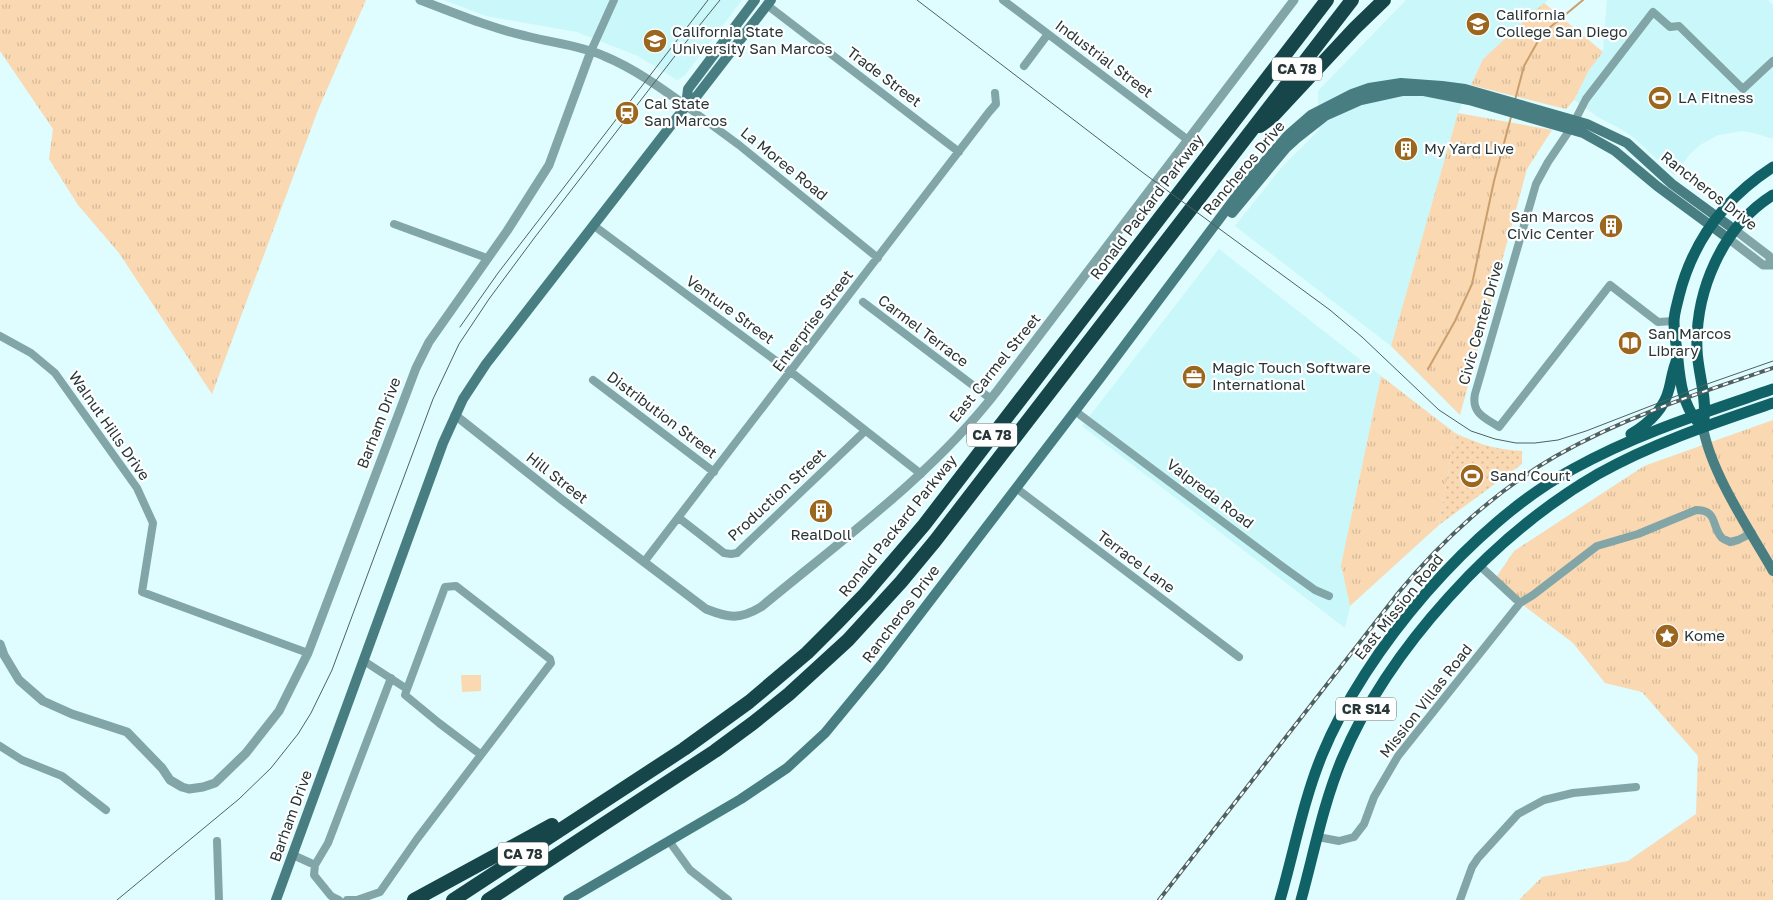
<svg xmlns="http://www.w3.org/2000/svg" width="1773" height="900" font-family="'Golos Text',sans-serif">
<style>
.built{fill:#c9f7fa}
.grass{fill:url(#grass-tufts)}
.park{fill:url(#park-dots)}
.garden{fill:#f9d8b2}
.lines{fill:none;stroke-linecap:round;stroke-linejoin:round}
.stream{stroke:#ca9f6c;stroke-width:2}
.minor{stroke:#82a5a7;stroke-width:8}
.tertiary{stroke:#82a5a7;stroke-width:9}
.secondary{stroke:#487e82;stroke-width:10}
.primary{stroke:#116267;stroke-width:11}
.motorway{stroke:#164649;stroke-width:14}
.tram{stroke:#506162;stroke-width:1}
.rail-casing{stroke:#506162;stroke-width:4}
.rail{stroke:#fff;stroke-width:2;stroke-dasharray:5.5;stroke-linecap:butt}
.labels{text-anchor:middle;stroke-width:4.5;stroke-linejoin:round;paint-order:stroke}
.shield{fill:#fff;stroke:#687273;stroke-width:1}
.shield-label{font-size:14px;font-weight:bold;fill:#283637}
.poi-label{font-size:15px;fill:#283637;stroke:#fff;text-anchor:start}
.street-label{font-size:15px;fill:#283637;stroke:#fff}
</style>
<defs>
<pattern id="grass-tufts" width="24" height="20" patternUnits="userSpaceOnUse" patternTransform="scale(1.25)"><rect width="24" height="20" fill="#f9d8b2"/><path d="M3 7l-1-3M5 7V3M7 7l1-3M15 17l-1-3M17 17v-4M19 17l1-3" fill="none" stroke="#d5ba9a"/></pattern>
<pattern id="park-dots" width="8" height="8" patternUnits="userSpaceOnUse" patternTransform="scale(1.25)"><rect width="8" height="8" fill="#f9d8b2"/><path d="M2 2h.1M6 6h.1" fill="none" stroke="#d5ba9a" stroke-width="1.8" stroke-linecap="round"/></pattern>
</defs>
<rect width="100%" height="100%" fill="#dffcfe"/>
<path class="built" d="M 444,0 L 742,0 L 685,75 L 677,80 L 638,56 L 577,32 L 486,16 Z
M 1406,0 L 1548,0 L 1483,59 L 1458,113 L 1391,346 L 1235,226 L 1282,167 L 1319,130 L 1318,91 Z
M 1607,0 L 1768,0 L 1773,5 L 1773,139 L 1754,133 L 1742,131 L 1718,135 L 1700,145 L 1691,153 L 1674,175 L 1633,137 L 1619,128 L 1598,117 L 1574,100 L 1589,70 L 1603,52 Z
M 1219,249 L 1381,376 L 1341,565 L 1350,606 L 1345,628 L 1082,426 Z"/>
<path class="grass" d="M 0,0 L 366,0 L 318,110 L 212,394 L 119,253 L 78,205 L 49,159 L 53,129 L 0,51 Z
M 1544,3 L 1603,52 L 1589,70 L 1574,100 L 1566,109 L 1471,85 L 1483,59 Z
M 1458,113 L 1552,130 L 1527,169 L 1460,415 L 1391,346 Z
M 1381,376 L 1455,433 L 1439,525 L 1350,606 L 1341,565 Z
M 1773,420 L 1773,900 L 1519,900 L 1542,877 L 1628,861 L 1696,814 L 1698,756 L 1642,692 L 1605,683 L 1573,643 L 1493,582 L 1514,551 L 1644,466 Z"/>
<path class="park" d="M 1455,433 C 1482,445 1493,449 1522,451 L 1522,464 L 1439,525 Z"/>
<path class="garden" d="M 1470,460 L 1486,482 L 1473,492 L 1457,470 Z
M 481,675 L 481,691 L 462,692 L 461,675 Z"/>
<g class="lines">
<path class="stream" d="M 1515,100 L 1524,66 L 1542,34 L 1583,0
M 1428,369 L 1455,321 L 1472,284 L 1494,181 L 1511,117"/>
<path class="minor" d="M 1003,0 L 1188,140
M 767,5 L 959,152
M 591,51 L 614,0
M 1024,66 L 1048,34
M 686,106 L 739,145 L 878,258
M 394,224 L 487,258
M 593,225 L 791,372 L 921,474
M 863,302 L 991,399
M 1674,321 L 1658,322 L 1610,285 L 1499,427 C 1485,418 1471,413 1475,394 L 1536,184 L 1548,162 L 1571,128 L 1586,99 L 1653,12 L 1670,27 L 1679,26 L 1743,89 L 1773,61
M 0,336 L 31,353 L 55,373 L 137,488 L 153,523 L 142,592 L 308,653
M 593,380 L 714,472
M 1075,411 L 1283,567 L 1315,590 L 1329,596
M 1016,488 L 1239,657
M 679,518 L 724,553 L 731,554 L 737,553 L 865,431
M 644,562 L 989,112 L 996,104 L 995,93
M 1520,603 L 1533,595 L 1597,546 L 1638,534 L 1696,510 C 1718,510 1711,526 1722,538 C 1724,540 1727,540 1730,542 L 1738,540 L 1752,533
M 407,689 L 405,695 L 439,723 L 480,754
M 0,746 L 22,760 L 62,776 L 106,810
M 1318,837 L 1339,841 L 1354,837 L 1364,824 L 1374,797 L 1398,756 L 1520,603 L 1479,565
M 217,841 L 219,900
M 669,841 L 690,870 L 728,900
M 293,855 L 315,865 L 314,875 L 331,896 L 339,900
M 315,865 L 328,843 L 391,678
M 347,900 L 357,900 L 380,892 L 417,839 L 551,663 L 550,659 L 456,586 L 445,587 L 407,689 L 364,661
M 1460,900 L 1472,867 L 1478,858 L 1518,814 L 1544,800 L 1573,793 L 1636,787"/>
<path class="tertiary" d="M 420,0 C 455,13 490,28 526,36 C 552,43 579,45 604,56 C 633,68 660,87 686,106
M 1729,239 L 1763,265 L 1772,265 L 1769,256 L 1735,230
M 455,415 L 561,499 L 706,609 C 729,618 739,620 761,607 C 843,539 932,475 997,391 L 1294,0
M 0,644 L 4,655 L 19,680 L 43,701 L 72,714 L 127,732 L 162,768 L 170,780 L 182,787 L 189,789 L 203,787 L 215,783 L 246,753 L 279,711 L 308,653 L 416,368 L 429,342 L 507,231 L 549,165 L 591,51"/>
<path class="secondary" d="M 686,106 L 688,89 L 755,0
M 1232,213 L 1286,148 L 1297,138 L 1325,116 L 1361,100 L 1402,91 L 1424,91 L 1469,100 L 1583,133 L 1615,151 L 1657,186 L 1729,239
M 1703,428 C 1712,475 1749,529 1773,571
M 276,900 L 443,443 L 463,399 L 486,364 L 686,106 L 696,97 L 771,0
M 568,900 L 741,799 L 787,768 L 825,733 L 881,665 L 1101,377 L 1247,182 L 1288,135 L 1311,115 L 1352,94 L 1369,88 L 1401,83 L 1442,86 L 1465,89 L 1587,124 L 1627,143 L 1672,184 L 1735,230"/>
<path class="primary" d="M 1704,419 C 1707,397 1698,373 1697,350 C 1695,291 1722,227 1773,195
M 1697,421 C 1683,405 1680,381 1678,360 C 1677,348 1674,335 1674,322 C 1674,313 1677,305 1679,296 C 1693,240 1725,198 1773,167
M 1631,434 C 1648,424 1664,409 1669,389 C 1672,378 1672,371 1677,359
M 1280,900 C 1294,852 1303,801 1322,755 C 1365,650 1473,523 1573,469 C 1638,433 1703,413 1773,389
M 1301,900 C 1314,853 1323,804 1342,759 C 1389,648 1494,534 1598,474 C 1653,443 1714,423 1773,403"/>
<path class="motorway" d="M 1260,126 L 1272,117 L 1355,28 L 1384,0
M 414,900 L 552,825
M 453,900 L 684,749 L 749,702 L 807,653 L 838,622 L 865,594 L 924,525 L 1327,0
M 488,900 L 715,751 L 753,723 L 789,694 L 848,640 L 901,582 L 935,541 L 1352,0"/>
<path class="tram" d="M 917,0 L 1142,172 L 1330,310 L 1362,337 L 1439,410 L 1471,431 L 1495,439 L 1516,443 L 1535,443 L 1558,440 L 1586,431 L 1710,383 L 1773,361
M 460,327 L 498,273 L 708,0
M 117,900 L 239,799 L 271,768 L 298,734 L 311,713 L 332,670 L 433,399 L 459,344 L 489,299 L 535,237 L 678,52 L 720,0"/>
<g class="rail-casing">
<path id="rail" d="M 1159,900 L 1399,592 C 1442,540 1497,490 1556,456 C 1624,417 1699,393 1773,368"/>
</g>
<use href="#rail" class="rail"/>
</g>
<defs>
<g id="university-disc" transform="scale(1.25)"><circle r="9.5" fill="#9b661d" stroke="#fff"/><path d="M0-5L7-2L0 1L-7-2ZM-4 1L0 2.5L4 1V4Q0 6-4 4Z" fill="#fff"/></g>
<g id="stadium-disc" transform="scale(1.25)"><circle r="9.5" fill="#9b661d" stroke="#fff"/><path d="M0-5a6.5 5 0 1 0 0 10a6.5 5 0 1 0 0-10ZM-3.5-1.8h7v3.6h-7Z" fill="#fff"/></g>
<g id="station-disc" transform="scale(1.25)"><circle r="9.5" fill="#9b661d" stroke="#fff"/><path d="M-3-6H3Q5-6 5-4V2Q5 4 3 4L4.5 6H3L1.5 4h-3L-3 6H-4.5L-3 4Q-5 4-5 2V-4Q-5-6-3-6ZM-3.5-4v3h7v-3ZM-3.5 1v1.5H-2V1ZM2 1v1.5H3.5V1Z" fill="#fff"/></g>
<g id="building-disc" transform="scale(1.25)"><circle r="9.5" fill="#9b661d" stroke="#fff"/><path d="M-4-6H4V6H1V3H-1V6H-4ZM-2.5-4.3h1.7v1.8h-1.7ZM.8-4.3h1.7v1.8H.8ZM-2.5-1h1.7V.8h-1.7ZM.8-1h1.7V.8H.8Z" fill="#fff"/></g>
<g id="library-disc" transform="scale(1.25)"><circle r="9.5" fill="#9b661d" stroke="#fff"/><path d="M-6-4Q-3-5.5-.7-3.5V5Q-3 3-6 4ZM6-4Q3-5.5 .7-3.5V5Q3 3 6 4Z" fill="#fff"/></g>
<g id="office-disc" transform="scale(1.25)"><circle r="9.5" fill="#9b661d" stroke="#fff"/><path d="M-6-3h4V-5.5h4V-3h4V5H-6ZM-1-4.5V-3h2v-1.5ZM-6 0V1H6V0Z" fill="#fff"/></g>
<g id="sight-disc" transform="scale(1.25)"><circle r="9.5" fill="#9b661d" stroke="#fff"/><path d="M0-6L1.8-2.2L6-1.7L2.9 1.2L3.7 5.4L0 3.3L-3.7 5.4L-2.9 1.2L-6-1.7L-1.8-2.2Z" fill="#fff"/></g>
</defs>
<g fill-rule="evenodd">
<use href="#university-disc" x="1478" y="24"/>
<use href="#university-disc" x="655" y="41"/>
<use href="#stadium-disc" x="1660" y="98"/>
<use href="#station-disc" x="627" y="113"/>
<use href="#building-disc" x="1406" y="149"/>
<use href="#building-disc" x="1611" y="226"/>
<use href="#library-disc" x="1630" y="343"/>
<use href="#office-disc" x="1194" y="377"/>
<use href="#stadium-disc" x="1472" y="476"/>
<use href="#building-disc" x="821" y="511"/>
<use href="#sight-disc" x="1667" y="636"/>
</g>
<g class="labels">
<g class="shield">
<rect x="1272" y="57.5" width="50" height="23" rx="4"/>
<rect x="967" y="423.5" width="50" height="23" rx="4"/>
<rect x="1336" y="697.5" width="60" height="23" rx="4"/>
<rect x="498" y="842.5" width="50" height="23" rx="4"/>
</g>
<g class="shield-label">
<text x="1297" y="74">CA 78</text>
<text x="992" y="440">CA 78</text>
<text x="1366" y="714">CR S14</text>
<text x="523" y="859">CA 78</text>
</g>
<g class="poi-label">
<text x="1496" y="20">California<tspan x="1496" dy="17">College San Diego</tspan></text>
<text x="672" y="37">California State<tspan x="672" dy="17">University San Marcos</tspan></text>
<text x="1678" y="103">LA Fitness</text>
<text x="644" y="109">Cal State<tspan x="644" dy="17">San Marcos</tspan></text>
<text x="1424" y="154">My Yard Live</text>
<text x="1594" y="222" text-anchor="end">San Marcos<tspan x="1594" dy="17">Civic Center</tspan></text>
<text x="1648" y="339">San Marcos<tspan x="1648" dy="17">Library</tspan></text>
<text x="1212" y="373">Magic Touch Software<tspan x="1212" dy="17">International</tspan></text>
<text x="1490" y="481">Sand Court</text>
<text x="821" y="540" text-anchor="middle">RealDoll</text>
<text x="1684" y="641">Kome</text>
</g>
<g class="street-label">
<text transform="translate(1104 59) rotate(37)" y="5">Industrial Street</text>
<text transform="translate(884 77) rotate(37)" y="5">Trade Street</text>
<text transform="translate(784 164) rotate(39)" y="5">La Moree Road</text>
<text transform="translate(1244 168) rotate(-50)" y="5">Rancheros Drive</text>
<text transform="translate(1709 191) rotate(38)" y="5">Rancheros Drive</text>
<text transform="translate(1147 207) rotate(-53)" y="5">Ronald Packard Parkway</text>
<text transform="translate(730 310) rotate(36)" y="5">Venture Street</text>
<text transform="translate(813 321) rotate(-53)" y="5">Enterprise Street</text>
<text transform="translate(1481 323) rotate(-74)" y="5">Civic Center Drive</text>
<text transform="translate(923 331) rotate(37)" y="5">Carmel Terrace</text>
<text transform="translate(995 368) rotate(-51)" y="5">East Carmel Street</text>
<text transform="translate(662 415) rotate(37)" y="5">Distribution Street</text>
<text transform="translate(379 423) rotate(-69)" y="5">Barham Drive</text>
<text transform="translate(109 426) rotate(55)" y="5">Walnut Hills Drive</text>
<text transform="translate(557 478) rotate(38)" y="5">Hill Street</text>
<text transform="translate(1210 494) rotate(37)" y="5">Valpreda Road</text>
<text transform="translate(777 495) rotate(-43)" y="5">Production Street</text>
<text transform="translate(898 526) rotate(-51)" y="5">Ronald Packard Parkway</text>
<text transform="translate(1136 562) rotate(37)" y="5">Terrace Lane</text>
<text transform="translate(1399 607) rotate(-51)" y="5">East Mission Road</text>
<text transform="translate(901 614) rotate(-53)" y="5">Rancheros Drive</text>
<text transform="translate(1426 701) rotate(-52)" y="5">Mission Villas Road</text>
<text transform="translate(291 816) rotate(-70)" y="5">Barham Drive</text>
</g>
</g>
</svg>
